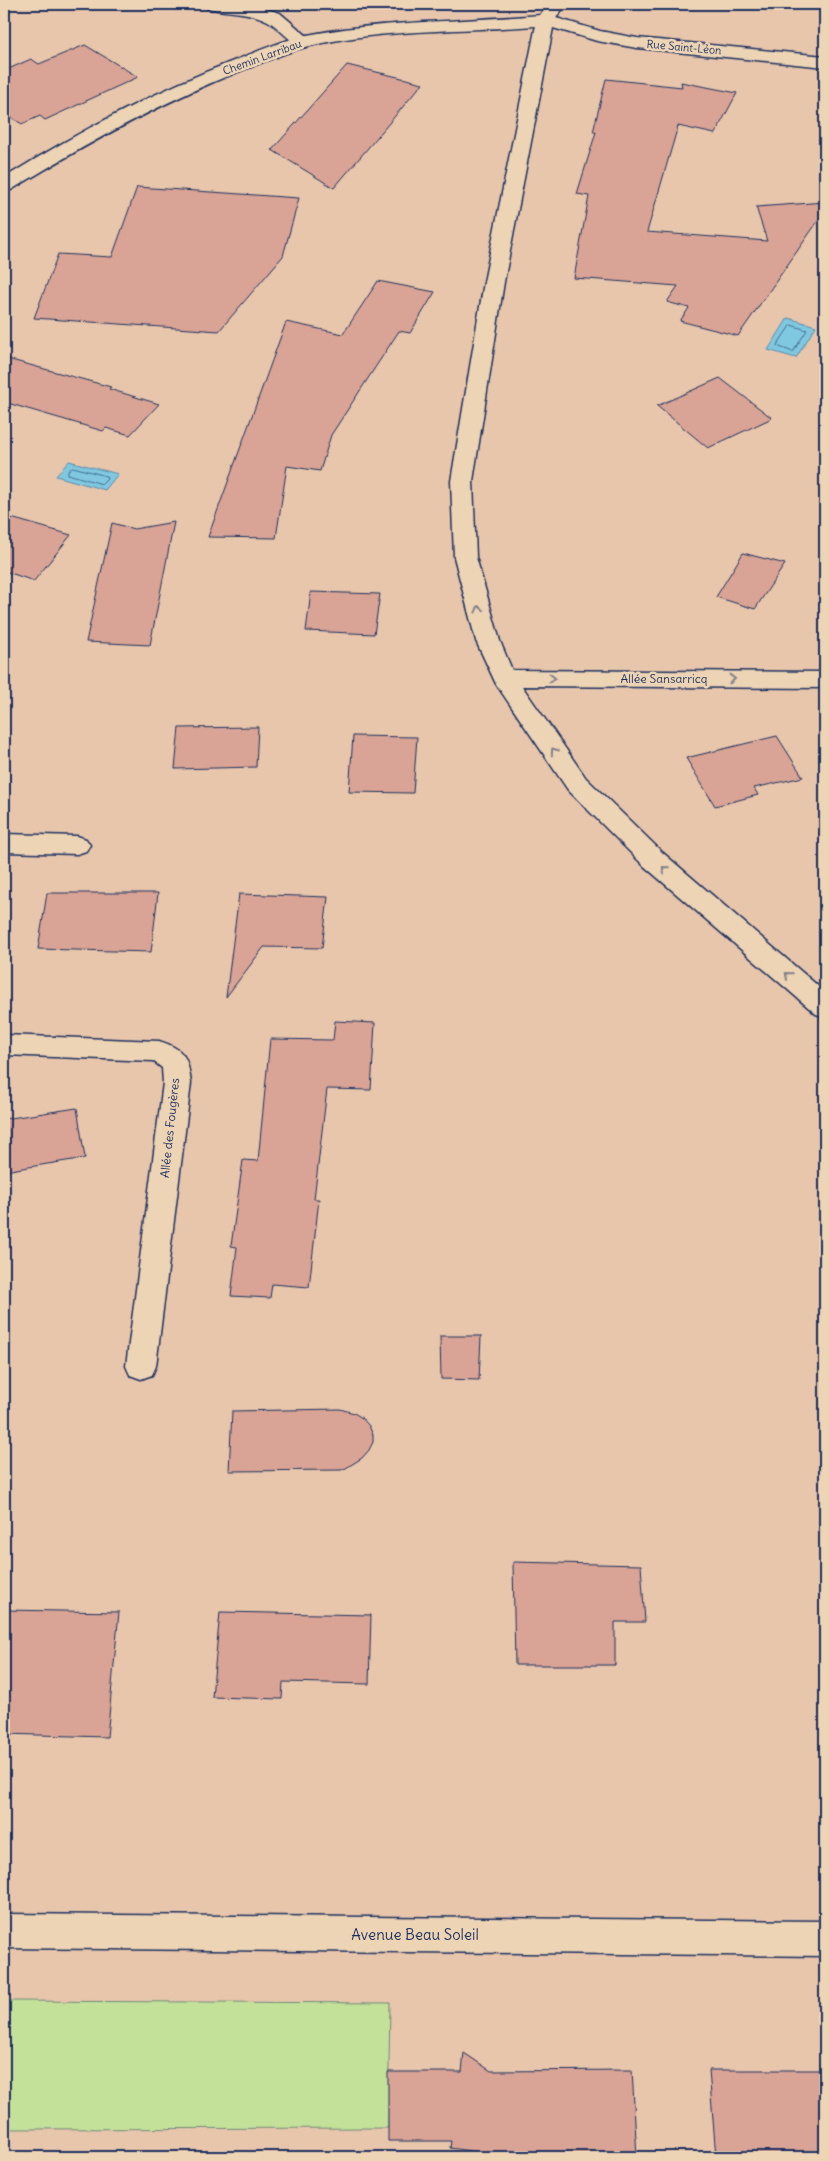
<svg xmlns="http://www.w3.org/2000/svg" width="829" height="2161" font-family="Delius,sans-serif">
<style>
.green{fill:#c3e199;stroke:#6f887c}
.water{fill:#7fc8df;stroke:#578bab}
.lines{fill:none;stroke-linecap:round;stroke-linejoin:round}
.shore{stroke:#436c92;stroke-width:1}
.building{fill:#d9a495;stroke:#1b2f5e}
.street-casing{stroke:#1b2f5e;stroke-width:3}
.secondary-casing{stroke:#1b2f5e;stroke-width:3}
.street{fill:#edd4b5;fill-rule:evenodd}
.secondary{fill:#edd4b5;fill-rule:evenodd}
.oneway{stroke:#84828a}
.labels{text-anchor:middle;stroke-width:5;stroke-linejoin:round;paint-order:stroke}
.far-street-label{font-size:11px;fill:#1b2f5e;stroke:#edd4b5}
.street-label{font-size:12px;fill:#1b2f5e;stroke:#edd4b5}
.near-street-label{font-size:15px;fill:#1b2f5e;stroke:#edd4b5}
</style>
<rect width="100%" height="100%" fill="#e8c6ac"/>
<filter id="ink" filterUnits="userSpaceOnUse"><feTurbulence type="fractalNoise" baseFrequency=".02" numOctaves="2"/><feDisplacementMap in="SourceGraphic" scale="10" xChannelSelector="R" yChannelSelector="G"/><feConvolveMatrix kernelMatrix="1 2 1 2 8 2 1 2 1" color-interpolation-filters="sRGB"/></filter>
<g filter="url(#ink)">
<path class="green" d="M 4,2001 L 390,2003 L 388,2128 L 4,2129 Z"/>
<path class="water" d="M 788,318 L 816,326 L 796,358 L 768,350 Z
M 69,461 L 118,474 L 105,490 L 56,476 Z"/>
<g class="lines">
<path class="shore" d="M 791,325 L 807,330 L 793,352 L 777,346 Z
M 73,467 L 106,476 L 107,479 L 102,484 L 68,474 L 68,471 Z"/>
</g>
<path class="building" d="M 85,45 L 138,77 L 45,120 L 40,116 L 22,124 L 4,113 L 4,71 L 31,59 L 39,64 Z
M 347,65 L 423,83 L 334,188 L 272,150 Z
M 606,79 L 682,87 L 681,82 L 737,93 L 715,134 L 678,126 L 647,232 L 767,241 L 756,207 L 825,202 L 825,211 L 738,336 L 680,321 L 689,308 L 667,302 L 678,286 L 574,278 L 589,196 L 577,194 L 596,132 L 593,132 Z
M 137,187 L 299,198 L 283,256 L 219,331 L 34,318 L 58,254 L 112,257 Z
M 378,281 L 435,292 L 410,333 L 399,331 L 331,435 L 320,471 L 287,466 L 276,538 L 208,537 L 286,322 L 343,334 Z
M 4,358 L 111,387 L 109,389 L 159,404 L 130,435 L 106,428 L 103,431 L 4,402 Z
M 720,378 L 772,418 L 708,448 L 657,406 Z
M 4,516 L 71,535 L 34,581 L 4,571 Z
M 174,522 L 150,645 L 86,642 L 112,523 L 134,529 Z
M 743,553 L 785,564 L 755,609 L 716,597 Z
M 311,592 L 380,594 L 374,634 L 306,631 Z
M 258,727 L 256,767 L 175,769 L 179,728 Z
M 353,736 L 417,737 L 413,793 L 349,792 Z
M 777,736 L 803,777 L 754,788 L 758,795 L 715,806 L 686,758 Z
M 47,893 L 158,893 L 151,952 L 38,949 Z
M 239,894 L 328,897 L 322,948 L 264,947 L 226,997 Z
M 335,1021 L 375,1023 L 371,1090 L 327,1089 L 314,1199 L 319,1199 L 309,1287 L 272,1284 L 270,1298 L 231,1296 L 237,1247 L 231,1246 L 243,1160 L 258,1161 L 270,1039 L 333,1040 Z
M 77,1108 L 85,1158 L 4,1171 L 4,1119 Z
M 440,1336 L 481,1336 L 479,1380 L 441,1379 Z
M 340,1409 L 354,1413 L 362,1418 L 369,1426 L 373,1435 L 373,1442 L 369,1450 L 362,1458 L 346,1468 L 341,1470 L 229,1471 L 232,1411 Z
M 513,1562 L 641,1565 L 645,1622 L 615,1622 L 615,1665 L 515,1665 Z
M 4,1610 L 119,1612 L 107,1737 L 4,1734 Z
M 220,1612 L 371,1615 L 369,1684 L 283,1682 L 282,1699 L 212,1697 Z
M 464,2053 L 491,2071 L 632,2070 L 637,2157 L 512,2157 L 450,2148 L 451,2141 L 388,2141 L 388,2072 L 462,2072 Z
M 709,2070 L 825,2070 L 825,2157 L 716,2157 Z"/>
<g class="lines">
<g class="street-casing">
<path id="street" d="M 204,4 L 251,4 L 280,13 L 313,41 L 310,45 C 293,49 282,29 268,21 C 250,11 227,13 207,8 Z
M 546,15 L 600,31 L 637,38 L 825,56 L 825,67 L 637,48 L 597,41 L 553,28 L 504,282 L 473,481 L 476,557 L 500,641 L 512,670 L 825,672 L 825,688 L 522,686 L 586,778 L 662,852 L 825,992 L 825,1017 L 816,1014 L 644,866 L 568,790 L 496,684 L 476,641 L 454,557 L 451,481 L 484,282 L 537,20 L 540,16 Z
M 4,834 L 77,836 L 86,839 L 90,845 L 86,851 L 77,854 L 4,852 Z
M 4,1035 L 159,1041 C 185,1049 188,1058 191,1083 L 156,1366 L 152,1375 L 141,1379 L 130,1375 L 126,1366 L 163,1083 L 162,1068 L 153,1061 L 4,1055 Z"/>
</g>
<g class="secondary-casing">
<path id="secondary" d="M 548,4 L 566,4 L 552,24 L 546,25 C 470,32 379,28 306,47 C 285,52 265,62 245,69 C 163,101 86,144 11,190 L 4,192 L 4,178 C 78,132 155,91 236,60 C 259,51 283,40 307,35 C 384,20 463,22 540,15 Z
M 4,1914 L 825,1921 L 825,1956 L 4,1948 Z"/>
</g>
<use href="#street" class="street"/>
<use href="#secondary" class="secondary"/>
</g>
<defs><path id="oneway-chevron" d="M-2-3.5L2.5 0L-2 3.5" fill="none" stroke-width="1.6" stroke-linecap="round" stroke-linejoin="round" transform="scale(1.25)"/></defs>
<g class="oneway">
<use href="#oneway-chevron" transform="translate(479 609) rotate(-105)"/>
<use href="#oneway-chevron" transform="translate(552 678)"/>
<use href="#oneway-chevron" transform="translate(732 679)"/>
<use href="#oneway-chevron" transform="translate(554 751) rotate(-125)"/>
<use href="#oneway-chevron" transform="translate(665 869) rotate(-139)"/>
<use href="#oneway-chevron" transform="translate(788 975) rotate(-139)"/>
</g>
</g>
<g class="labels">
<g class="far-street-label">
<text transform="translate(684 47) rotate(5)" y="4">Rue Saint-Léon</text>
<text transform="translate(262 57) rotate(-20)" y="4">Chemin Larribau</text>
</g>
<g class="street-label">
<text x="664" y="683">Allée Sansarricq</text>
<text transform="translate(170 1128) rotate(-84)" y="4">Allée des Fougères</text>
</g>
<g class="near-street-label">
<text x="415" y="1940">Avenue Beau Soleil</text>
</g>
</g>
<rect width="829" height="2161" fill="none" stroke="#edd4b5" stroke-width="20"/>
<rect x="10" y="10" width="809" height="2141" fill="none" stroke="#1b2f5e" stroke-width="2" filter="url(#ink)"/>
</svg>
